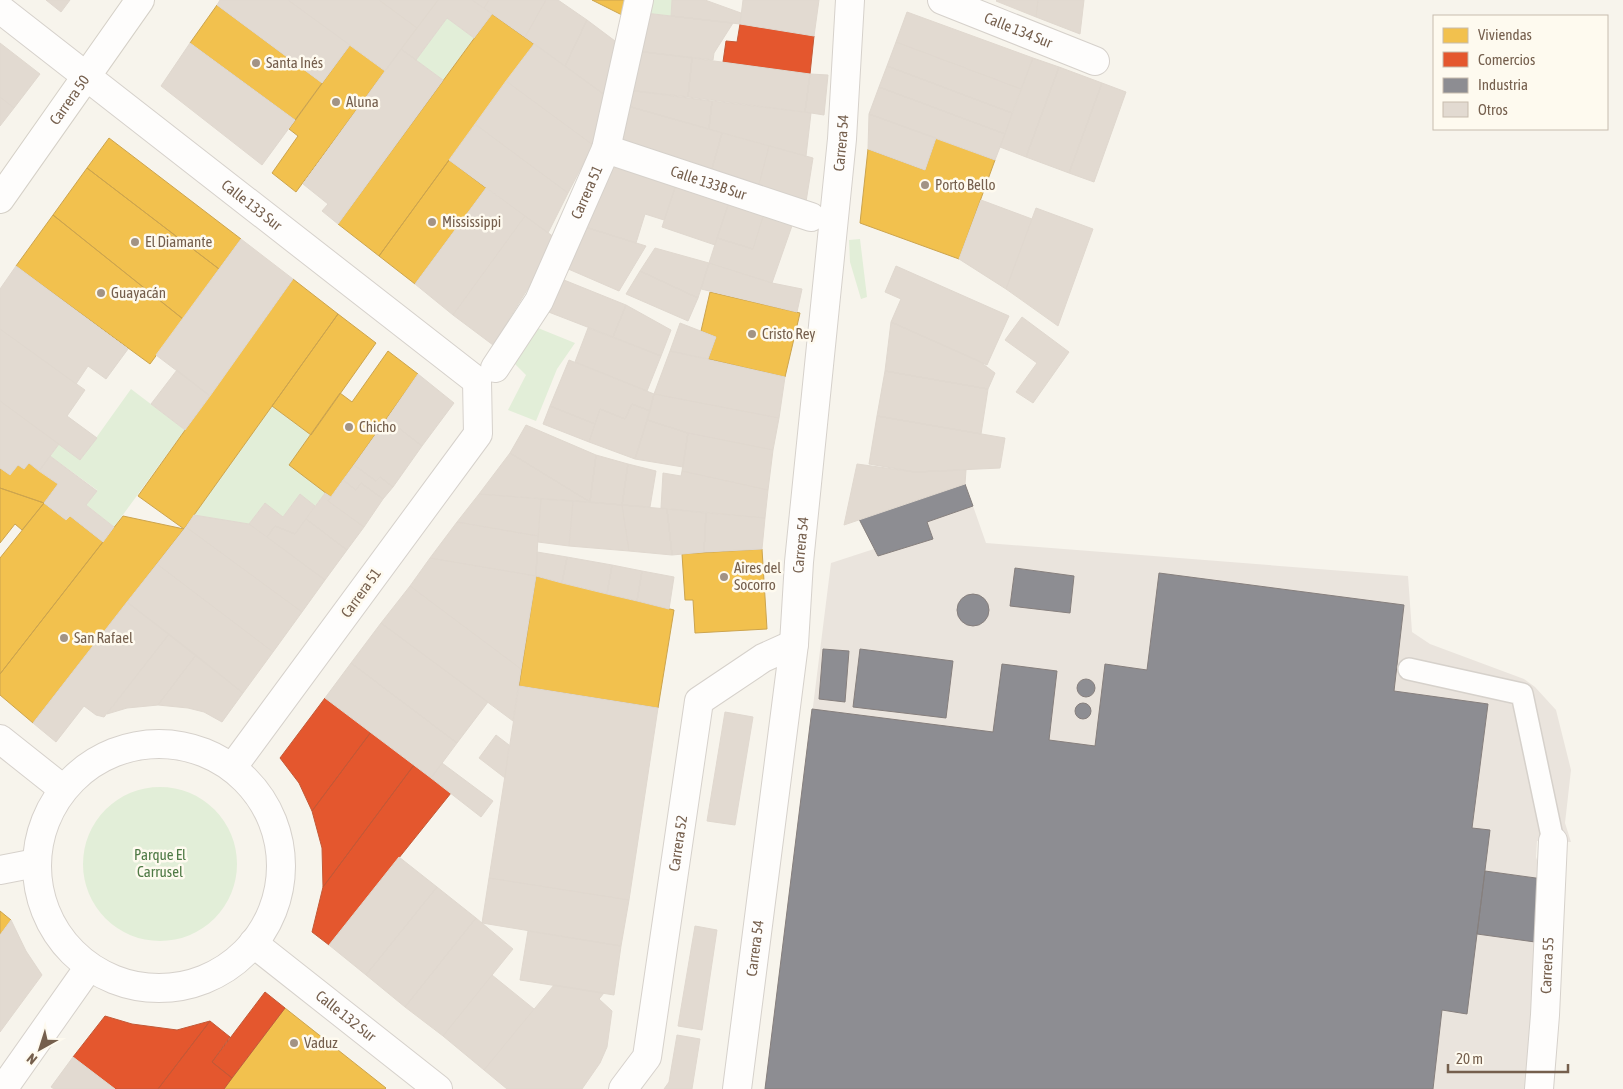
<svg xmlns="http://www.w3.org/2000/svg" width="1623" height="1089" font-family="'Asap Condensed',sans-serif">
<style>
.industrial{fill:#eae4dd}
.green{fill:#e2eed8}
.homes{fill:#f2c14e;stroke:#cca44e}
.shops{fill:#e4572e;stroke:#c35937}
.industry{fill:#8d8d92;stroke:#867f7d}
.building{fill:#e2dad1;stroke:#e0d8cf}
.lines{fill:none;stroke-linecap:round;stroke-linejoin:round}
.service-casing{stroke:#d6d1cb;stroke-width:24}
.pedestrian-casing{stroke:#d6d1cb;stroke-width:30}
.minor-casing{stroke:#d6d1cb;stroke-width:30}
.secondary-casing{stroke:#d5d0c7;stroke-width:30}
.service{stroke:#fefdfc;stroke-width:21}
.pedestrian{stroke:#fefdfc;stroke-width:28}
.minor{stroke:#fefdfc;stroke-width:28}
.secondary{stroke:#fefdfc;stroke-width:28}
.poi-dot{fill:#a29385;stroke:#fefaef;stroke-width:2}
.labels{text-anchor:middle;stroke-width:5;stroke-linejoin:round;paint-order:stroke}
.street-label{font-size:15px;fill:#755f4d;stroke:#fefaef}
.poi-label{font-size:15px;fill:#755f4d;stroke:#fefaef;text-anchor:start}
.park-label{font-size:15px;fill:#4f7a45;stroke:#fefaef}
</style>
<rect width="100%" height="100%" fill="#f7f4ec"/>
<path class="industrial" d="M 973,506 L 986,543 L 1408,576 L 1412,632 L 1430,644 L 1524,679 L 1535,687 L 1556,710 L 1571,770 L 1565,823 L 1571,842 L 1537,841 L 1536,857 L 1545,881 L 1525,1089 L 765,1089 L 831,563 L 874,549 L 878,556 L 933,539 L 927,522 Z"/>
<path class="green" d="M 648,0 L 672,0 L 671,16 L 645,13 Z
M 447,18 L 474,38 L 443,80 L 416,60 Z
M 860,239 L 867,297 L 861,299 L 850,262 L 849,240 Z
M 538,328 L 575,343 L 557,369 L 536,421 L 508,410 L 526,375 L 515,364 Z
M 131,389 L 185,430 L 114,527 L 86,505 L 97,490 L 50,456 L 59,444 L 81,459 Z
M 272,406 L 311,435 L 325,493 L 315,506 L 300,495 L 283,517 L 264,504 L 249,524 L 194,515 Z
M83 864a77 77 0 1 1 154 0a77 77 0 1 1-154 0Z"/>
<path class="homes" d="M 592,0 L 629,0 L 624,16 Z
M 217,5 L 322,83 L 295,120 L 190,43 Z
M 492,14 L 534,44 L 379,256 L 338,224 Z
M 350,45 L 385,71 L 296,192 L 272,173 L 298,136 L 289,129 Z
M 109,138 L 241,239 L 219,269 L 87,168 Z
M 936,138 L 995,160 L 959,259 L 860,223 L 868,149 L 925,170 Z
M 449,160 L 486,188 L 415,284 L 379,256 Z
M 87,168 L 219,269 L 183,319 L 53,215 Z
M 53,215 L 183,319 L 150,364 L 16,266 Z
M 293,279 L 338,314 L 184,529 L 138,496 Z
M 710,292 L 800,313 L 785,377 L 708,359 L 716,337 L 701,331 Z
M 338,314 L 376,343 L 311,435 L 272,406 Z
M 388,351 L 418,374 L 331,497 L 289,465 L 340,393 L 352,402 Z
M 29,463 L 58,484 L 44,503 L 0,488 L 0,468 L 10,475 L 18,465 L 24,469 Z
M 0,488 L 44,503 L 22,530 L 15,524 L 0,543 Z
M 44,503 L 66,520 L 70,516 L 103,542 L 0,674 L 0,558 Z
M 123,516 L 184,529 L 33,723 L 0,695 L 0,674 Z
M 762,549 L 767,629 L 695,633 L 693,600 L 685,600 L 682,554 Z
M 536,576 L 674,610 L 658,708 L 519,686 Z
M 0,911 L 11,920 L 0,935 Z
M 285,1008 L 386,1088 L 385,1089 L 224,1089 Z"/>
<path class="shops" d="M 740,24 L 814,36 L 810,74 L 723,62 L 726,41 L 737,42 Z
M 325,698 L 371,732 L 312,811 L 299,783 L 280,758 Z
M 371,732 L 414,765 L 323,887 L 322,848 L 312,811 Z
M 414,765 L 451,793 L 329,945 L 312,932 L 323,887 Z
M 265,992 L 285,1008 L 232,1078 L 212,1062 Z
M 105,1016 L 132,1024 L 177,1030 L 210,1021 L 158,1089 L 115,1089 L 73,1057 Z
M 210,1021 L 230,1037 L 212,1062 L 232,1078 L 224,1089 L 158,1089 Z"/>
<path class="industry" d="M 965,484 L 973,506 L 927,522 L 933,539 L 878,556 L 859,519 Z
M 1015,568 L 1074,576 L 1070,613 L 1010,606 Z
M 1159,573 L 1404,605 L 1394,691 L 1488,704 L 1472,828 L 1490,830 L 1467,1014 L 1442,1010 L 1433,1089 L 765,1089 L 812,709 L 993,732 L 1002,664 L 1057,671 L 1049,740 L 1095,746 L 1105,664 L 1147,670 Z
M957 610a16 16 0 1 1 32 0a16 16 0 1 1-32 0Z
M 823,649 L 849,651 L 845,702 L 819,699 Z
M 860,649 L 953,661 L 946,718 L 853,707 Z
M1077 688a9 9 0 1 1 18 0a9 9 0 1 1-18 0Z
M1075 711a8 8 0 1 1 16 0a8 8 0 1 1-16 0Z
M 1485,871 L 1543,879 L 1535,942 L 1477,934 Z"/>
<path class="building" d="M 46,0 L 70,0 L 61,12 Z
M 220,0 L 288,0 L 350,45 L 322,83 L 217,5 Z
M 288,0 L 379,0 L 417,28 L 385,71 Z
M 379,0 L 438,0 L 417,28 Z
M 438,0 L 472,0 L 492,14 L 474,38 L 447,18 L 416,60 L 401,49 Z
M 472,0 L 489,0 L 484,8 Z
M 489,0 L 546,0 L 525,37 L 484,8 Z
M 546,0 L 558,0 L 587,20 L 565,66 L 525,37 Z
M 672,0 L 705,0 L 741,13 L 740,24 L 671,16 Z
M 743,0 L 819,0 L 814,36 L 740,24 Z
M 997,0 L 1038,0 L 1036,17 L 996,1 Z
M 1038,0 L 1084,0 L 1080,34 L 1036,17 Z
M 907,12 L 1033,58 L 1021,89 L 896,42 Z
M 645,13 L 671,16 L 733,23 L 714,53 L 713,60 L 636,51 Z
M 587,20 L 619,44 L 609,98 L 565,66 Z
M 896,42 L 1021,89 L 1012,113 L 887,66 Z
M 0,43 L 40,74 L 14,108 L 0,97 Z
M 190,43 L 295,120 L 262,165 L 161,86 Z
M 534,44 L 609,98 L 593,145 L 506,81 Z
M 401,49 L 443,80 L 338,224 L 322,211 L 328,204 L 303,184 Z
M 636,51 L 692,58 L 688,97 L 627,90 Z
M 692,58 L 810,74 L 805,112 L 688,97 Z
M 1033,58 L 1059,67 L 1026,157 L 1000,147 Z
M 887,66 L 1012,113 L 1005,134 L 879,87 Z
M 1059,67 L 1102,83 L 1069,173 L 1026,157 Z
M 810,74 L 828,75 L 824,115 L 805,112 Z
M 506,81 L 593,145 L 568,193 L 475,124 Z
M 1102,83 L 1126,92 L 1094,182 L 1069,173 Z
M 879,87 L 1005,134 L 995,160 L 869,114 Z
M 627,90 L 712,101 L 709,129 L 624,105 Z
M 0,97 L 14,108 L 0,126 Z
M 712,101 L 811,113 L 806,156 L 709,129 Z
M 624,105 L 722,133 L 710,176 L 614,145 Z
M 869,114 L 936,138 L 925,170 L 868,149 Z
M 475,124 L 568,193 L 548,233 L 449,160 Z
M 722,133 L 769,146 L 757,192 L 710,176 Z
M 769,146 L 813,158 L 805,208 L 757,192 Z
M 607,159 L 677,182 L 664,220 L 645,214 L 636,243 L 585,227 Z
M 677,182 L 730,199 L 715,245 L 662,227 Z
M 486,188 L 525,216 L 453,315 L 415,284 Z
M 730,199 L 765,210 L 753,249 L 717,238 Z
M 981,200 L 1032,219 L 1006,289 L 959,259 Z
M 1036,208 L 1093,229 L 1058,326 L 1006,289 Z
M 765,210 L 794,220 L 772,283 L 709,263 L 717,238 L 753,249 Z
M 525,216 L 558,240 L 493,345 L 453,315 Z
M 585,227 L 646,246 L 619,291 L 566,268 Z
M 241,239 L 293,279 L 210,396 L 156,355 Z
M 655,248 L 709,263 L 698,298 L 640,271 Z
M 709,263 L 772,283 L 802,289 L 797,312 L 701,289 Z
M 16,266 L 128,349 L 106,379 L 88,366 L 76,384 L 0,329 L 0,289 Z
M 896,266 L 1009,316 L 987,365 L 891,322 L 901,299 L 885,292 Z
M 640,271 L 698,298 L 688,321 L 626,294 Z
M 559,278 L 626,305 L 613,337 L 546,311 Z
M 626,305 L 671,330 L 661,356 L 613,337 Z
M 1022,317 L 1069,352 L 1033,403 L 1016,392 L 1037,363 L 1005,340 Z
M 891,322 L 979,361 L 995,373 L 988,389 L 885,371 Z
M 680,323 L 716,337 L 708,359 L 670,351 Z
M 588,328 L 661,356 L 647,391 L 575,362 Z
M 0,329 L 85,390 L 67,416 L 97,438 L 80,460 L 0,401 Z
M 670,351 L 785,377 L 779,418 L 654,394 Z
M 569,360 L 654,394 L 650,411 L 632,404 L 625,419 L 600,409 L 595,424 L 550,406 Z
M 177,370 L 210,396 L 185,430 L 151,404 Z
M 885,371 L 988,389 L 981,434 L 877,416 Z
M 418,374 L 454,403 L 422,446 L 387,419 Z
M 654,394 L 779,418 L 773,450 L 688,433 L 647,420 Z
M 0,401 L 59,444 L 39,471 L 29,463 L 24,469 L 18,465 L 10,475 L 0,468 Z
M 632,404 L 650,411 L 635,459 L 589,442 L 600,409 L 625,419 Z
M 550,406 L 595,424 L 589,442 L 543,424 Z
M 877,416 L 1005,438 L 1000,468 L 915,472 L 869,464 Z
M 387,419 L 422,446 L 393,487 L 380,477 L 376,481 L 354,465 Z
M 647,420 L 688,433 L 683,467 L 635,459 Z
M 526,425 L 596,455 L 590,502 L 510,453 Z
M 688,433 L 773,450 L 768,490 L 682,471 Z
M 510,453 L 590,502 L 479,494 Z
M 596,455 L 628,464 L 622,505 L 590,502 Z
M 50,456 L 97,491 L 86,505 L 114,527 L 103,542 L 70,516 L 66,520 L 44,503 L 58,484 L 39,471 Z
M 628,464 L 656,471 L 650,507 L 622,505 Z
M 857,464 L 915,472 L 966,470 L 965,484 L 844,525 Z
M 354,465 L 376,481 L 380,477 L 393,487 L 383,499 L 361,483 L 356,490 L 343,480 Z
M 682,471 L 768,490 L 765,518 L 661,508 L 663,473 L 681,476 Z
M 343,480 L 356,490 L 361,483 L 383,499 L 364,527 L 328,501 Z
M 325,493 L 331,497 L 328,501 L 364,527 L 347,550 L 306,519 Z
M 300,494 L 315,506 L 295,534 L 275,526 L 267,537 L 249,524 L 265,503 L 283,517 Z
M 479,494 L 541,499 L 538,536 L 457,522 Z
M 541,499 L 573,501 L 569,546 L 538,542 Z
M 573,501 L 622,505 L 629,551 L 569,546 Z
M 622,505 L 667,509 L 672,555 L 629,551 Z
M 667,509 L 706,513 L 704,552 L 672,555 Z
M 706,513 L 765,518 L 762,549 L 704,552 Z
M 194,515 L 249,524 L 325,580 L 302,612 L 186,527 Z
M 306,519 L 347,550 L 325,580 L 267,537 L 275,526 L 295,534 Z
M 457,522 L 538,536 L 536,576 L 430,558 Z
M 186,527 L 302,612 L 273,652 L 157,564 Z
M 537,552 L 567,557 L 562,583 L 536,576 Z
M 567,557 L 612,565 L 607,594 L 562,583 Z
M 430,558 L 536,576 L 521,669 L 410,586 Z
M 157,564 L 273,652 L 243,693 L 127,602 Z
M 612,565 L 642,571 L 637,601 L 607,594 Z
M 642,571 L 674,577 L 669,609 L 637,601 Z
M 410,586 L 521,669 L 513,721 L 381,623 Z
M 127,602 L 169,634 L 104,717 L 96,715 L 84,706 L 56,742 L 33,723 Z
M 381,623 L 488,702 L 457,743 L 351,663 Z
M 169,634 L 196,655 L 158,705 L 127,708 L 107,714 Z
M 196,655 L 243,693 L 222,722 L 204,712 L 188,708 L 158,705 Z
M 351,663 L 457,743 L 431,778 L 325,698 Z
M 519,686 L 658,708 L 629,900 L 489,878 Z
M 725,712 L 753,717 L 735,825 L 707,821 Z
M 496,735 L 509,745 L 505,778 L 479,758 Z
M 442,763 L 493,801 L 481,817 L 431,778 Z
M 399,857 L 437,887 L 366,975 L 329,945 Z
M 489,878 L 629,900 L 621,946 L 482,923 Z
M 437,887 L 476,918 L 405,1007 L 366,975 Z
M 476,918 L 513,949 L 443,1036 L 405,1007 Z
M 11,920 L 26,951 L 42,975 L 0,1032 L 0,935 Z
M 695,926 L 717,930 L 702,1030 L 678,1026 Z
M 528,931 L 621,946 L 614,995 L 520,980 Z
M 492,975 L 534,1009 L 484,1070 L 443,1036 Z
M 554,985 L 604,993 L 599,999 L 612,1011 L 607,1047 L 600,1063 L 582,1089 L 507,1089 L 484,1070 Z
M 677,1035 L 700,1039 L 692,1089 L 664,1089 L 669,1082 Z
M 73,1057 L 115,1089 L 54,1089 L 51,1087 Z"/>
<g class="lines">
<g class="service-casing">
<path id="service" d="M 1409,669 L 1522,694 L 1553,841"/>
</g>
<g class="pedestrian-casing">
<g id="pedestrian">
<path id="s1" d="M 606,149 L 811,217"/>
<path id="s2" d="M 495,368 L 539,301 L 606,149 L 639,0"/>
</g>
</g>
<g class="minor-casing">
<g id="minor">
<path id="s3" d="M 942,0 L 1095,61"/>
<path id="s4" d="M 0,9 L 477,381 L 478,434 L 232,768"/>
<path d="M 0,739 L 63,789"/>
<circle cx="159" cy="866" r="122"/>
<path d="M 0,870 L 36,863"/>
<path id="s5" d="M 253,943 L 438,1089"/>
<path d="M 3,1089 L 89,967"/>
<path id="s6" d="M 623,1089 L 647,1057 L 699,701 L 763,658 L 794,644"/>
<path id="s7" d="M 737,1089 L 794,644 L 799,562 L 842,139 L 850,0"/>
<path id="s8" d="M 1539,1089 L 1545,1015 L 1553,841"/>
</g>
</g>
<g class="secondary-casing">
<g id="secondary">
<path id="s9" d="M 0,199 L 140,0"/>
</g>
</g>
<use href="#service" class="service"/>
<use href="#pedestrian" class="pedestrian"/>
<use href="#minor" class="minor"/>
<use href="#secondary" class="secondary"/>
</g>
<g class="poi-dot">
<circle cx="256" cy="63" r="5"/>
<circle cx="336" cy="102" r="5"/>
<circle cx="925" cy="185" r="5"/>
<circle cx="432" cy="222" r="5"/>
<circle cx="135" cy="242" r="5"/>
<circle cx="101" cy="293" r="5"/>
<circle cx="752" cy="334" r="5"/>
<circle cx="349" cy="427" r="5"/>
<circle cx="724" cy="577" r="5"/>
<circle cx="64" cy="638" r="5"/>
<circle cx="294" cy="1043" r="5"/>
</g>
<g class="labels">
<g class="street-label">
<text dy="5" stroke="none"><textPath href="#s3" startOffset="82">Calle 134 Sur</textPath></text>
<text dy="5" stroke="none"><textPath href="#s9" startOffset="121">Carrera 50</textPath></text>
<text dy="5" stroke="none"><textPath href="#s7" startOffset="952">Carrera 54</textPath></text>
<text dy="5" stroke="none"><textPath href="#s1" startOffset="108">Calle 133B Sur</textPath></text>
<text dy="5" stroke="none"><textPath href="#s2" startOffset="199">Carrera 51</textPath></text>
<text dy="5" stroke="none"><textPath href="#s4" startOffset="319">Calle 133 Sur</textPath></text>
<text dy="5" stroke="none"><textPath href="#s7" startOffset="548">Carrera 54</textPath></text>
<text transform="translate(361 593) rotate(-54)" y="5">Carrera 51</text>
<text dy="5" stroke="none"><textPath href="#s6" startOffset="256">Carrera 52</textPath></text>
<text dy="5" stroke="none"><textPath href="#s7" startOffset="142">Carrera 54</textPath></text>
<text dy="5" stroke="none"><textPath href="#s8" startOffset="124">Carrera 55</textPath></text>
<text dy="5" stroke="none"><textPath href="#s5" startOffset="118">Calle 132 Sur</textPath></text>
</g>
<g class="poi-label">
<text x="266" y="68">Santa Inés</text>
<text x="346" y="107">Aluna</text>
<text x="935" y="190">Porto Bello</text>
<text x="442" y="227">Mississippi</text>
<text x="145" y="247">El Diamante</text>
<text x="111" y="298">Guayacán</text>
<text x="762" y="339">Cristo Rey</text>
<text x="359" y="432">Chicho</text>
<text x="734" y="573">Aires del<tspan x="734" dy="17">Socorro</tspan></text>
<text x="74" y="643">San Rafael</text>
<text x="304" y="1048">Vaduz</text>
</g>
<g class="park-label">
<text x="160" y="860">Parque El<tspan x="160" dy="17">Carrusel</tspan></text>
</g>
</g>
<rect x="1433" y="15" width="175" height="115" fill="#fefaef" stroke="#c7bcae"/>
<rect x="1443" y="28" width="25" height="15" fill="#f2c14e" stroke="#c7bcae"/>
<text x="1478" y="40" font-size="15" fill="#755f4d">Viviendas</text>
<rect x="1443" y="52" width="25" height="15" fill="#e4572e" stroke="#c7bcae"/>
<text x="1478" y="65" font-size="15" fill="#755f4d">Comercios</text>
<rect x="1443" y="78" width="25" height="15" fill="#8d8d92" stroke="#c7bcae"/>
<text x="1478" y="90" font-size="15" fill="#755f4d">Industria</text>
<rect x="1443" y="102" width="25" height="15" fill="#e2dad1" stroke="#c7bcae"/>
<text x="1478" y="115" font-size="15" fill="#755f4d">Otros</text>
<g transform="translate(40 1049) rotate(219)" stroke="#fefaef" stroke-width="4" paint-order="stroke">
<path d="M0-4L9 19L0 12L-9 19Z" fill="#755f4d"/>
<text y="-8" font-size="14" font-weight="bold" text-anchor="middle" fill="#755f4d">N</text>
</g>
<path d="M1448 1064v8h120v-8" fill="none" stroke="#755f4d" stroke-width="2.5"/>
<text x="1456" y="1064" font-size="15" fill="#755f4d" stroke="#fefaef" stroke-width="4" paint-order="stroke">20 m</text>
</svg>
